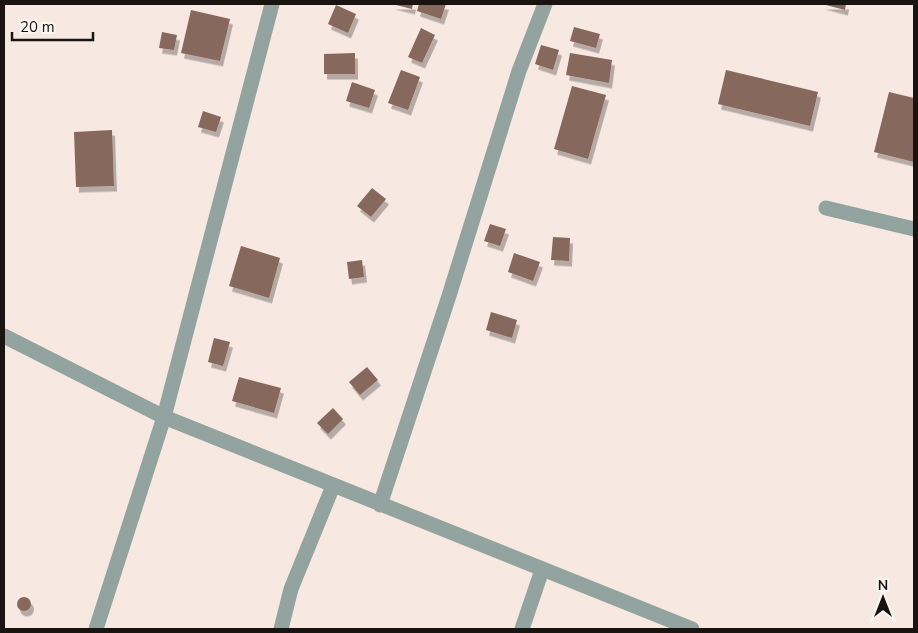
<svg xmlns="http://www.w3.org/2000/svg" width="918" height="633" font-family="'Nunito Sans',sans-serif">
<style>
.building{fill:#86685b;filter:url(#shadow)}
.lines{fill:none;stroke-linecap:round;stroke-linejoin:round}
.minor{stroke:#93a3a0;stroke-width:15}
</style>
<defs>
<filter id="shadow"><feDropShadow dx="3" dy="5.5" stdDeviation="0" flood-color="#0004"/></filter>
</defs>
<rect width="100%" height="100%" fill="#f7e8e1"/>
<path class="building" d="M 392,4 L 413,4 L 412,9 Z
M 419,4 L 446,4 L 441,19 L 417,11 Z
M 822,4 L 846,4 L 845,10 Z
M 336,5 L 356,14 L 348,33 L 328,24 Z
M 191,10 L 230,19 L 220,61 L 181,53 Z
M 574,27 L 600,34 L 596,48 L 570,41 Z
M 421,28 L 435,35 L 422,63 L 408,57 Z
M 162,32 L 177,35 L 174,50 L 159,48 Z
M 541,45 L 559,50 L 553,70 L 535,64 Z
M 355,53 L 355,74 L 324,74 L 324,54 Z
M 570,53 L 612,60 L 609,83 L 566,75 Z
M 401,70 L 420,77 L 408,110 L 388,103 Z
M 726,70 L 818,92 L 810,126 L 718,104 Z
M 352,82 L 375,90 L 369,108 L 346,101 Z
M 572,86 L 606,95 L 588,159 L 554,149 Z
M 889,92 L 914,98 L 914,162 L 874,152 Z
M 203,111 L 221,117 L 216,132 L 198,127 Z
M 112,130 L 114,186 L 76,187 L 74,132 Z
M 372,188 L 386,199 L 371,217 L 357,206 Z
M 490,224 L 506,229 L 500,246 L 484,241 Z
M 553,237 L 570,238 L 569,261 L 551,260 Z
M 241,246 L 280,258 L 269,298 L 229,286 Z
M 514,253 L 540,262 L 533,281 L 508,272 Z
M 362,260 L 364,277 L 349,279 L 347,262 Z
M 491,312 L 517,320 L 512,338 L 486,330 Z
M 214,338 L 230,342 L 223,366 L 208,362 Z
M 367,367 L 378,380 L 360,395 L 349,382 Z
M 239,377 L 281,388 L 274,413 L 232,401 Z
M 333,408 L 343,419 L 328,434 L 317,423 Z
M17 604a7 7 0 1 1 14 0a7 7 0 1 1-14 0Z"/>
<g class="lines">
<path class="minor" d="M 826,208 L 914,229
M 4,336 L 164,417 L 692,629
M 380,505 L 448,299 L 519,71 L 545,4
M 96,629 L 164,417 L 272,4
M 281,629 L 291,589 L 333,486
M 522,629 L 542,570"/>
</g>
<rect width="918" height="633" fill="none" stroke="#191411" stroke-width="10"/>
<g transform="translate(883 598)" stroke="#fdf7f4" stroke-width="4" paint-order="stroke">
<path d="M0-4L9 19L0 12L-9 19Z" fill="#191411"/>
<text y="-8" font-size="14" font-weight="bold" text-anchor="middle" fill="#191411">N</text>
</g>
<path d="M12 32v8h81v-8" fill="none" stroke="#191411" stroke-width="2.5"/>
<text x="20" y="32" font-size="15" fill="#191411" stroke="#fdf7f4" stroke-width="4" paint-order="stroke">20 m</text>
</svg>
